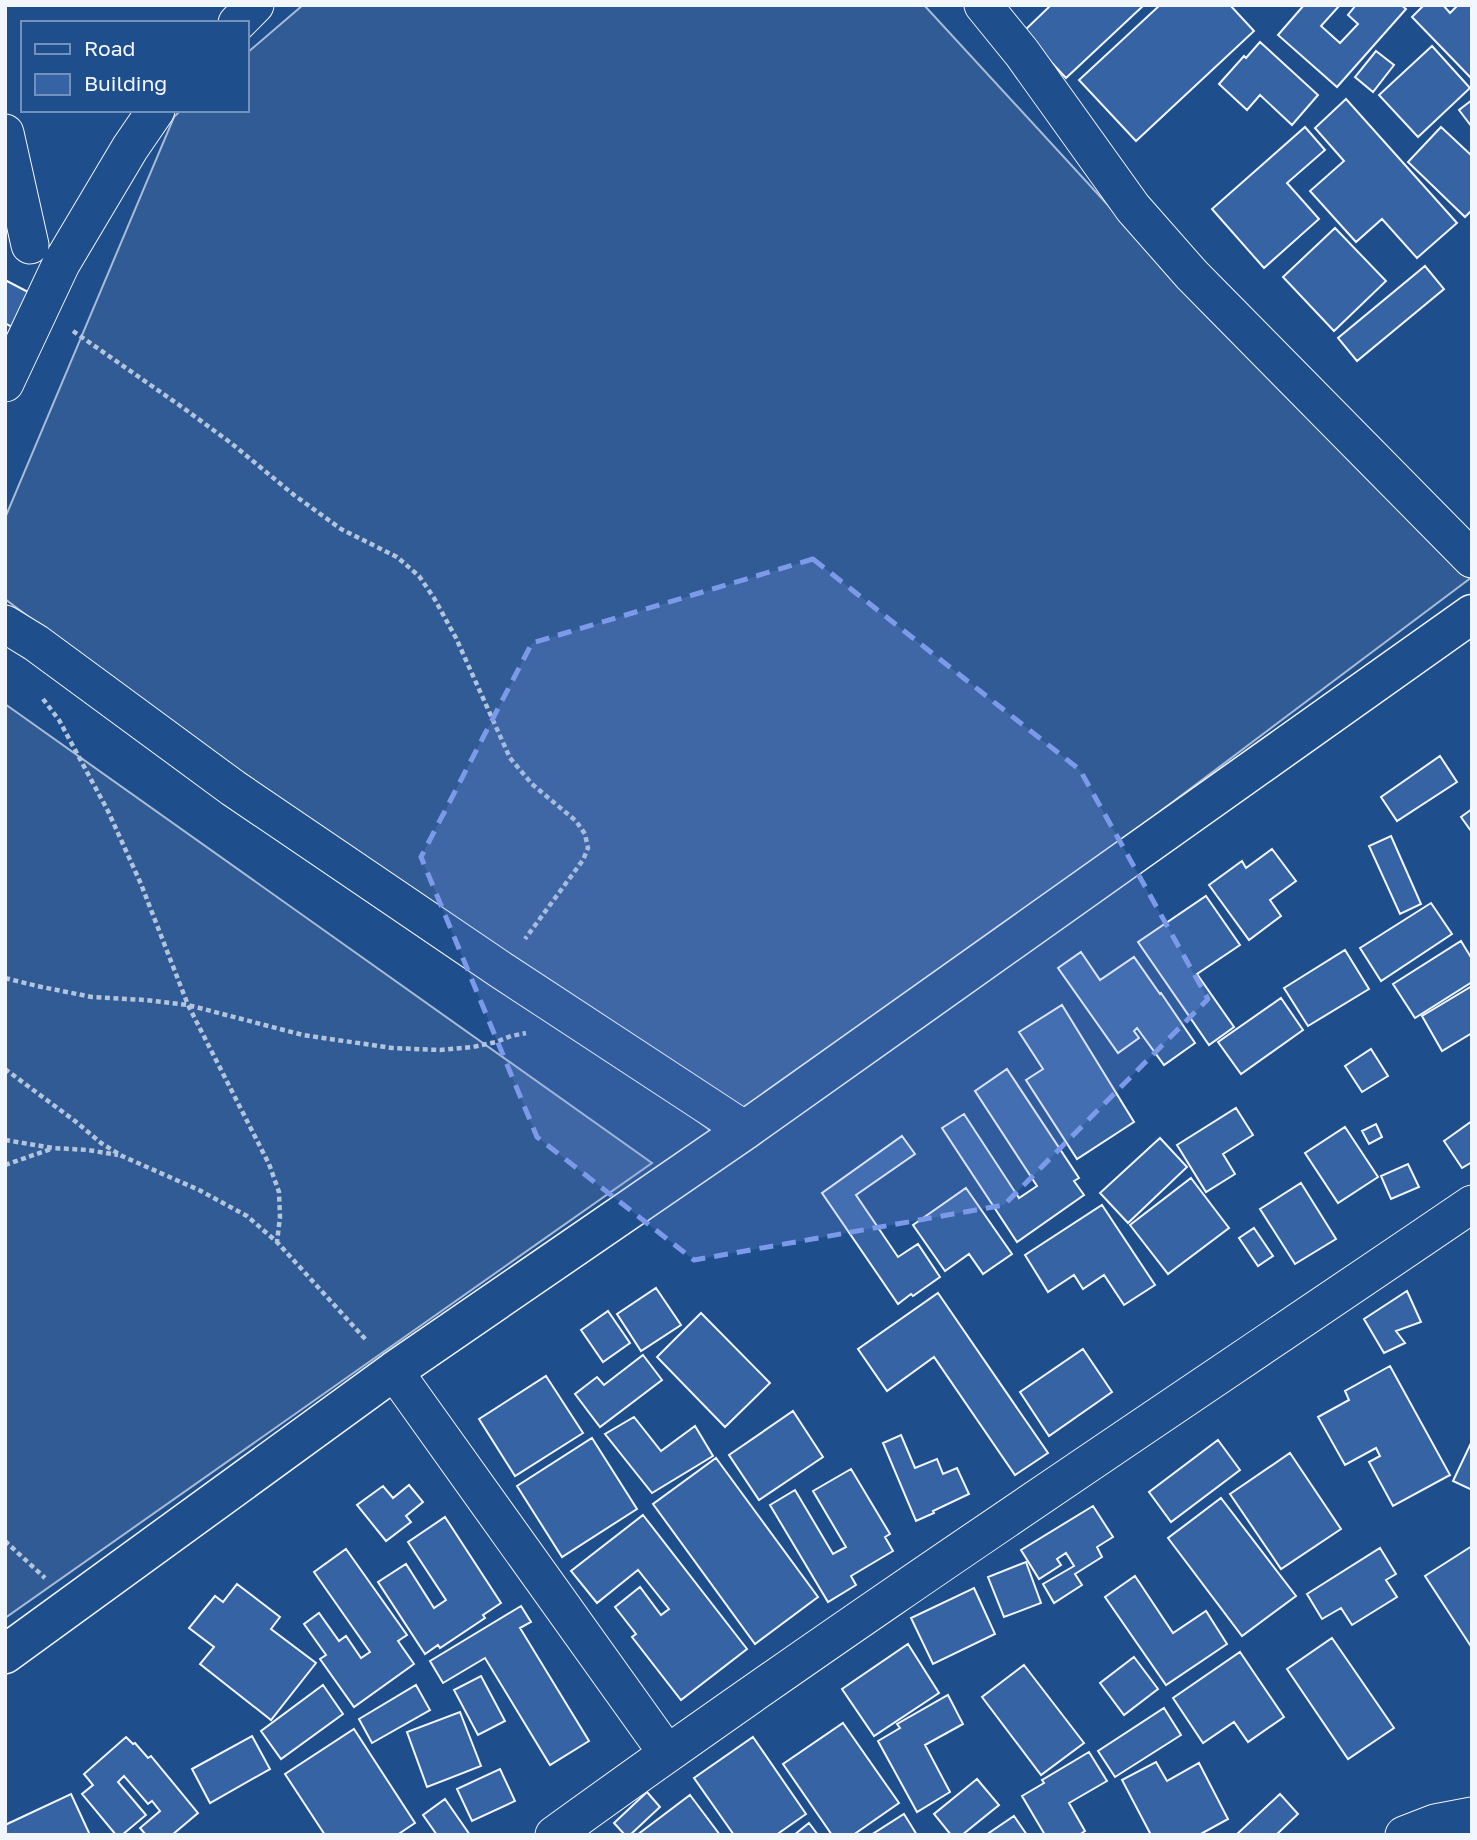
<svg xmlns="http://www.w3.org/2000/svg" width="1477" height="1840" font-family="'Golos Text',sans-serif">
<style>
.built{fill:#305b95;stroke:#a8bbd7;stroke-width:2}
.building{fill:#3563a3;stroke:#f2f6ff;stroke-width:2}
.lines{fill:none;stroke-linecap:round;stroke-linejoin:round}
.street-casing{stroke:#f2f6ff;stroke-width:39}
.secondary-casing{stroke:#f2f6ff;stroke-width:41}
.path{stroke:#b3c4dc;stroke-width:4.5;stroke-dasharray:5 3.5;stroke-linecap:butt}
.street{stroke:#1f4e8c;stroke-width:37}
.secondary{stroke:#1f4e8c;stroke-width:38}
.marked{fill:#7d9aea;fill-opacity:0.2;stroke:#7d9aea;stroke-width:5;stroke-dasharray:14 9;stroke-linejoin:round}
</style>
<rect width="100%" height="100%" fill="#1f4e8c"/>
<path class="built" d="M 303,5 L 924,5 L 1118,216 L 1472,571 L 1472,577 L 723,1140 L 5,599 L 5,518 L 174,117 L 181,110 L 247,110 L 247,53 Z
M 5,704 L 652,1163 L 5,1618 Z"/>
<path class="building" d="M 1051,5 L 1144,5 L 1066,78 L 1023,32 Z
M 1160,5 L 1230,5 L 1254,31 L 1136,141 L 1079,80 Z
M 1304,5 L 1340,5 L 1321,26 L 1340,43 L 1358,24 L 1348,15 L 1356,5 L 1401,5 L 1406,9 L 1337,87 L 1278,35 Z
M 1424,5 L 1443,5 L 1450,13 L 1458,5 L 1472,5 L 1471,78 L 1412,17 Z
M 1260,42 L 1318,95 L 1292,125 L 1260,95 L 1247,110 L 1219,84 L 1244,56 L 1246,58 Z
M 1432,46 L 1470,88 L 1418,137 L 1379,95 Z
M 1376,51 L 1394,65 L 1373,92 L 1355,77 Z
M 1346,99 L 1457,223 L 1417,258 L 1382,219 L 1356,242 L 1310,191 L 1344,161 L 1315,128 Z
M 1472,100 L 1472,127 L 1459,110 Z
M 1305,127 L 1325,150 L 1287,183 L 1319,219 L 1264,268 L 1212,209 Z
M 1441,127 L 1472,156 L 1472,210 L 1465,217 L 1408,162 Z
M 1335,228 L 1386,281 L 1334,331 L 1283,277 Z
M 1425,266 L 1444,289 L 1357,361 L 1338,338 Z
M 5,280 L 30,293 L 12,327 L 5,323 Z
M 1440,756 L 1457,782 L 1397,821 L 1381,797 Z
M 1472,809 L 1472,831 L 1471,831 L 1461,817 Z
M 1391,836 L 1421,904 L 1400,914 L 1369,846 Z
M 1272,849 L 1296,881 L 1270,900 L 1281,916 L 1249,940 L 1209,885 L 1242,861 L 1246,868 Z
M 1206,896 L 1240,945 L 1197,974 L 1234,1027 L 1209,1045 L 1138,942 Z
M 1431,903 L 1452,934 L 1381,981 L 1360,948 Z
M 1461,941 L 1472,959 L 1472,982 L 1415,1018 L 1393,984 Z
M 1345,950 L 1369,989 L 1308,1026 L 1284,988 Z
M 1081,952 L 1100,980 L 1134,957 L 1160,994 L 1161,993 L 1195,1043 L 1164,1065 L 1137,1028 L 1134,1031 L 1139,1038 L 1118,1053 L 1058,968 Z
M 1472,986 L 1472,1033 L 1442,1051 L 1422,1016 Z
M 1281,998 L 1303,1030 L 1241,1074 L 1218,1042 Z
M 1062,1005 L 1134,1122 L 1077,1159 L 1026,1080 L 1043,1069 L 1019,1032 Z
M 1371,1049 L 1388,1076 L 1362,1092 L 1345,1066 Z
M 1007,1069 L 1079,1178 L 1074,1181 L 1084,1195 L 1017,1242 L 942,1128 L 964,1114 L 1019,1198 L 1037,1186 L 975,1091 Z
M 1236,1108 L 1253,1135 L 1223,1154 L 1235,1174 L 1206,1192 L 1177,1145 Z
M 1472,1121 L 1472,1162 L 1462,1168 L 1444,1141 Z
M 1376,1124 L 1382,1137 L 1369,1144 L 1362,1131 Z
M 1345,1127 L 1378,1177 L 1338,1203 L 1305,1153 Z
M 902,1136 L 915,1154 L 856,1195 L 898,1257 L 918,1244 L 940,1277 L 913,1296 L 911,1294 L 898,1304 L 822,1193 Z
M 1160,1138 L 1187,1167 L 1128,1223 L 1100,1193 Z
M 1408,1164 L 1419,1187 L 1391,1199 L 1381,1176 Z
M 1191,1178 L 1229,1228 L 1168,1274 L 1130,1225 Z
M 1301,1183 L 1336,1239 L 1295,1264 L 1260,1209 Z
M 966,1188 L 1012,1254 L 983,1274 L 969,1254 L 945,1271 L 913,1225 Z
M 1102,1205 L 1155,1285 L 1124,1305 L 1104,1275 L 1083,1289 L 1074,1275 L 1048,1292 L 1025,1255 Z
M 1254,1228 L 1273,1256 L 1258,1266 L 1239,1238 Z
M 656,1288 L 681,1325 L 641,1351 L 617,1314 Z
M 1407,1291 L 1421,1322 L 1396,1331 L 1405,1343 L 1384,1353 L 1364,1319 Z
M 938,1293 L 1048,1453 L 1015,1475 L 934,1357 L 887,1391 L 858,1349 Z
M 608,1311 L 630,1343 L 603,1362 L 581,1330 Z
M 701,1313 L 770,1383 L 725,1427 L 657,1357 Z
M 1083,1349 L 1112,1392 L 1049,1436 L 1020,1392 Z
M 643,1355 L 662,1380 L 600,1427 L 575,1394 L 597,1377 L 604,1385 Z
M 1390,1366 L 1450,1475 L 1393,1506 L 1369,1462 L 1380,1456 L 1376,1448 L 1345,1465 L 1318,1417 L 1349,1400 L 1345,1391 Z
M 546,1376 L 583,1433 L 515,1476 L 479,1419 Z
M 793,1411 L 823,1457 L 759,1500 L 729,1455 Z
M 634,1417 L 661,1451 L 695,1426 L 713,1456 L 652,1493 L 605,1434 Z
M 901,1435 L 915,1468 L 937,1459 L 943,1474 L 957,1468 L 969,1494 L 933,1511 L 934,1513 L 916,1521 L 883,1443 Z
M 592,1438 L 637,1509 L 562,1557 L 517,1486 Z
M 1218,1440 L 1240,1470 L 1171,1522 L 1149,1492 Z
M 1472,1441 L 1472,1490 L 1453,1481 Z
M 1290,1453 L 1341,1529 L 1281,1569 L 1230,1494 Z
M 716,1458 L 818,1597 L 755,1644 L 653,1504 Z
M 851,1469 L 890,1534 L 885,1537 L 893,1551 L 851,1576 L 856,1585 L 828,1602 L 770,1505 L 795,1490 L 833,1554 L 846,1547 L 813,1491 Z
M 409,1485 L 423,1502 L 406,1516 L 411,1522 L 386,1541 L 357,1505 L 383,1486 L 393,1498 Z
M 1221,1498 L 1296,1596 L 1242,1636 L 1168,1538 Z
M 1093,1506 L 1113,1537 L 1097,1547 L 1102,1557 L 1075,1574 L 1082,1585 L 1054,1603 L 1043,1584 L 1074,1566 L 1066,1553 L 1057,1559 L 1061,1565 L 1039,1579 L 1021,1550 Z
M 643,1515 L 747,1649 L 681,1700 L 632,1637 L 636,1634 L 615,1607 L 640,1587 L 661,1615 L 669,1609 L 638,1570 L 597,1603 L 571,1571 Z
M 445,1517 L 501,1603 L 483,1615 L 485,1618 L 440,1648 L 438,1645 L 425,1654 L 378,1582 L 406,1564 L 434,1608 L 446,1600 L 408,1542 Z
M 1472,1546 L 1472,1648 L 1425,1576 Z
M 1380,1548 L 1396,1574 L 1386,1580 L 1397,1597 L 1352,1625 L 1341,1608 L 1322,1619 L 1307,1594 Z
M 346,1549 L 407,1635 L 398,1641 L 414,1664 L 354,1707 L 320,1659 L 326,1655 L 304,1624 L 319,1613 L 339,1641 L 346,1636 L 361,1658 L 370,1652 L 314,1572 Z
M 1026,1562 L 1041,1603 L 1004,1617 L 988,1577 Z
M 1135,1576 L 1173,1633 L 1206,1611 L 1227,1644 L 1166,1685 L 1105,1597 Z
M 237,1584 L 280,1617 L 271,1629 L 316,1663 L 271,1720 L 200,1664 L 214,1647 L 189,1628 L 215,1596 L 223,1602 Z
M 974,1588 L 995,1634 L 933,1664 L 911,1618 Z
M 521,1606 L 531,1622 L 520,1628 L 589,1741 L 550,1765 L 485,1658 L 443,1683 L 430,1661 Z
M 1332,1638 L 1394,1728 L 1348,1759 L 1287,1669 Z
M 908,1644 L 939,1693 L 874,1736 L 842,1689 Z
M 1240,1652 L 1284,1717 L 1248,1742 L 1234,1722 L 1203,1743 L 1173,1698 Z
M 1134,1657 L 1158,1689 L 1124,1715 L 1100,1683 Z
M 1024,1665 L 1084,1743 L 1041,1775 L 982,1697 Z
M 481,1676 L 505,1721 L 478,1735 L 454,1690 Z
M 323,1685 L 343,1714 L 281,1759 L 261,1731 Z
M 416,1685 L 430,1710 L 372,1743 L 359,1719 Z
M 948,1695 L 963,1724 L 925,1745 L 950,1792 L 917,1812 L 878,1741 L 900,1728 L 897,1724 Z
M 1164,1708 L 1181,1735 L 1115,1777 L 1098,1751 Z
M 460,1712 L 481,1766 L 427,1787 L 407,1732 Z
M 843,1723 L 899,1803 L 853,1835 L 832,1835 L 783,1764 Z
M 354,1729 L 415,1823 L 397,1835 L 325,1835 L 285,1774 Z
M 252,1736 L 270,1769 L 210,1803 L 192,1769 Z
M 126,1737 L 133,1744 L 135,1743 L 148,1758 L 151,1756 L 198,1813 L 172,1835 L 146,1835 L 140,1828 L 160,1811 L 152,1801 L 148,1804 L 124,1776 L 118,1782 L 146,1815 L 122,1835 L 116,1835 L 82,1794 L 93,1785 L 84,1774 Z
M 753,1737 L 806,1814 L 776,1835 L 734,1835 L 694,1778 Z
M 1089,1752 L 1107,1781 L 1069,1803 L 1085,1831 L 1079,1835 L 1045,1835 L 1022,1796 L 1044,1783 L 1042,1780 Z
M 1156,1762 L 1167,1781 L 1199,1763 L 1228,1819 L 1199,1835 L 1151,1835 L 1122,1780 Z
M 500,1769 L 515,1801 L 472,1821 L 457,1789 Z
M 977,1779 L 999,1805 L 962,1835 L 951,1835 L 934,1814 Z
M 647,1792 L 660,1807 L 630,1835 L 625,1835 L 614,1823 Z
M 71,1794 L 90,1835 L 5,1835 L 5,1825 Z
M 1280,1794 L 1298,1814 L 1276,1835 L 1236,1835 Z
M 690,1795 L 720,1835 L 637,1835 Z
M 445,1799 L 470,1835 L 437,1835 L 423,1815 Z
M 904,1814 L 917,1835 L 871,1835 Z
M 1014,1816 L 1027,1835 L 986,1835 Z
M 809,1823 L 818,1835 L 794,1835 Z"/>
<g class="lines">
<g class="street-casing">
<path id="street" d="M 983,5 L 1022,53 L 1133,208 L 1192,275 L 1472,559
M 237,23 L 255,5
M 5,133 L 30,245
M 5,383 L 61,264 L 130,148 L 156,110
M 5,624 L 36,643 L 233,788 L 501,970 L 745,1130
M 394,1371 L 667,1753
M 554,1835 C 855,1617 1165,1413 1472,1204
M 1404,1835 L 1435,1823 L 1472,1816"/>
</g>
<g class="secondary-casing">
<path id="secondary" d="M 5,1654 L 394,1371 L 745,1130 L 1472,614"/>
</g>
<path class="path" d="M 73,331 L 182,407 L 231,443 L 294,495 L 341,529 L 397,557 L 419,576 L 434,598 L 456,638 L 510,758 L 532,784 L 576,821 L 585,834 L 588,848 L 583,860 L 525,939
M 43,699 L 59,720 L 108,811 L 141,884 L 188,1005 L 269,1164 L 279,1192 L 280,1217 L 277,1242
M 5,978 L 37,986 L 92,997 L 146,1000 L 188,1005 L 303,1035 L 392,1048 L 440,1050 L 473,1047 L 496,1042 L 511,1036 L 526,1033
M 5,1069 L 75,1121 L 101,1143 L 122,1156 L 199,1190 L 247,1216 L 277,1242 L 367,1341
M 5,1140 L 53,1148 L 88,1150 L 118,1155
M 5,1165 L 51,1149
M 5,1541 L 45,1578"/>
<use href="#street" class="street"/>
<use href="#secondary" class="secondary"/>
</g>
<path class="marked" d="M 813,559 L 1080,770 L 1208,999 L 1004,1205 L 694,1260 L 537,1137 L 421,857 L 532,643 Z"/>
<rect width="1477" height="1840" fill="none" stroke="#f2f6ff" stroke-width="14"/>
<rect x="21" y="21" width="228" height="91" fill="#1f4e8c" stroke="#7391ba" stroke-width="2"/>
<rect x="35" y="44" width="35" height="10" fill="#1f4e8c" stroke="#7391ba" stroke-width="2"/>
<text x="84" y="56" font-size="21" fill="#f2f6ff">Road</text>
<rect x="35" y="74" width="35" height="21" fill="#3563a3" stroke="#7391ba" stroke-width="2"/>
<text x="84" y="91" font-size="21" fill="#f2f6ff">Building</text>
</svg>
